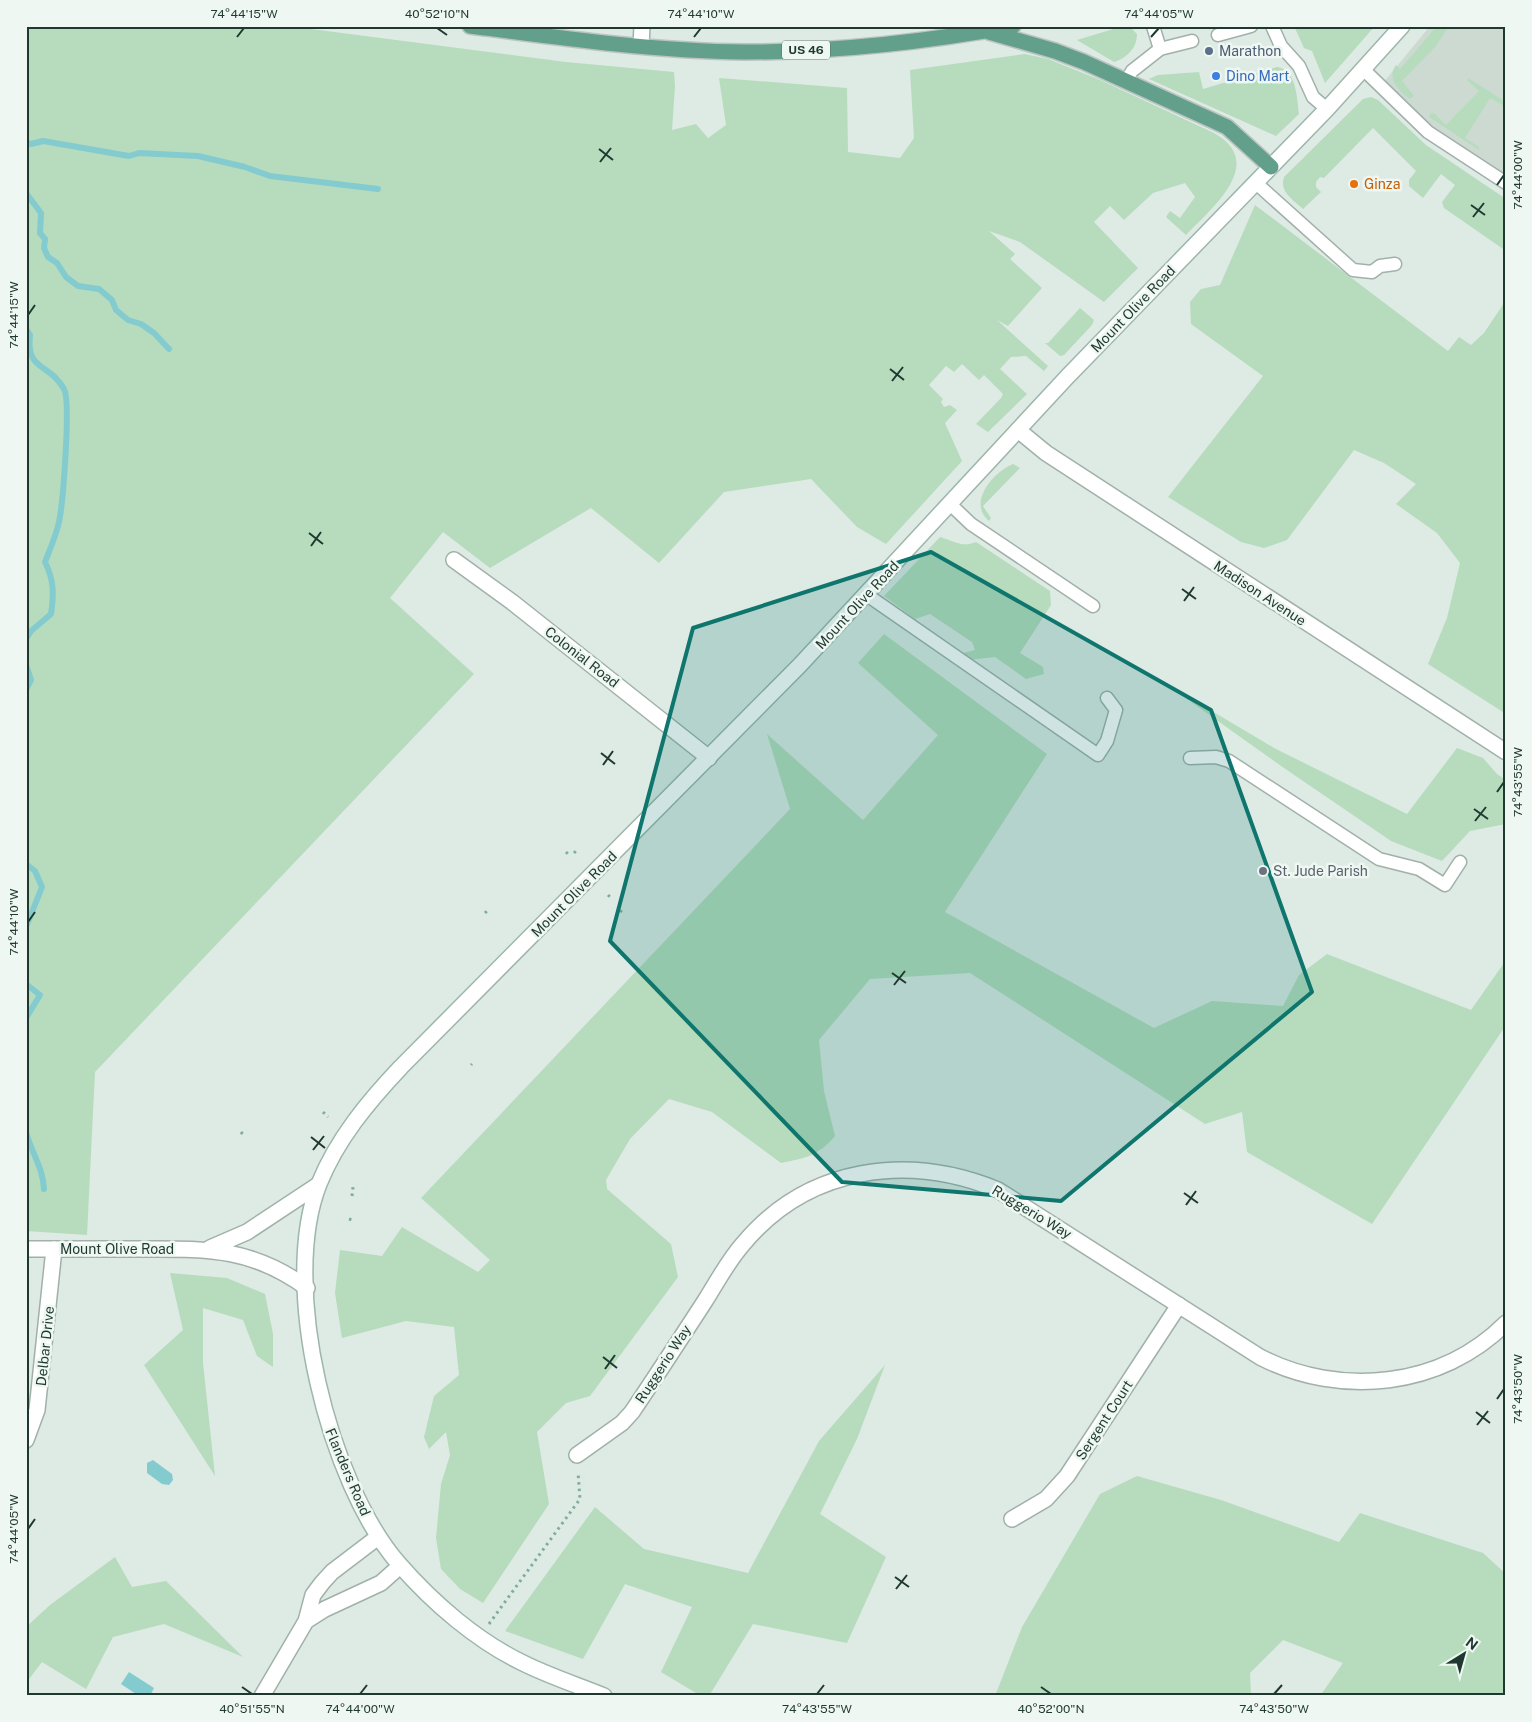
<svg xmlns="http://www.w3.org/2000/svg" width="1532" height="1722" font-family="'Public Sans',sans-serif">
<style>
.built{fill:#ccdad2}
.green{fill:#b6dcbd}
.water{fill:#84cbd0}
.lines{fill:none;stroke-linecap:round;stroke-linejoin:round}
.stream{stroke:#84cbd0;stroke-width:6}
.service-casing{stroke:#a1b1aa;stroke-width:15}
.minor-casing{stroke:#a1b1aa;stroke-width:18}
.tertiary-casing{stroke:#a1b1aa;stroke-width:18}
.secondary-casing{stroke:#9db6ab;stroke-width:18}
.primary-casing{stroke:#bcc4c1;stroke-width:18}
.path{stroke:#7eae9b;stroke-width:3;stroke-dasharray:2.5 4;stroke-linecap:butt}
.service{stroke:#fff;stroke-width:12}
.minor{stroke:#fff;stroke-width:15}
.tertiary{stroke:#fff;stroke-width:15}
.secondary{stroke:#fff;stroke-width:15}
.primary{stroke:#62a08b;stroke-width:15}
.marked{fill:#0f766e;fill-opacity:0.2;stroke:#0f766e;stroke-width:4;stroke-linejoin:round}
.ticks{fill:none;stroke:#1f3930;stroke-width:2}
.service-dot{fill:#5c6f8a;stroke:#eef7f2;stroke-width:2}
.shop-dot{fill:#3f7fe0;stroke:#eef7f2;stroke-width:2}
.food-dot{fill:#e8710a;stroke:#eef7f2;stroke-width:2}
.worship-dot{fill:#6b7280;stroke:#eef7f2;stroke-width:2}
.labels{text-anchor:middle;stroke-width:5;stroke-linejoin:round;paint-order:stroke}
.shield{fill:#eef7f2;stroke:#5d726a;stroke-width:1}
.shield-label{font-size:12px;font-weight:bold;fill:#1f3930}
.service-label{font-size:14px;fill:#4e5e75;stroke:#eef7f2;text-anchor:start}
.shop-label{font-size:14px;fill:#366cbe;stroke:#eef7f2;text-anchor:start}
.food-label{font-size:14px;fill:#c56008;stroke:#eef7f2;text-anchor:start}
.street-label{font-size:14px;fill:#1f3930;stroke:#eef7f2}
.worship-label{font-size:14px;fill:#5b616d;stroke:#eef7f2;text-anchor:start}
.neatline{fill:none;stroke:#1f3930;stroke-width:2}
.ticks-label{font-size:12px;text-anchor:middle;fill:#1f3930}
</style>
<rect width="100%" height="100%" fill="#deeae4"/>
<path class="built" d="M 1430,26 L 1506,26 L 1506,179 L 1435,131 L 1384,82 Z"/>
<path class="green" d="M 26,26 L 288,26 L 566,62 L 674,72 L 675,86 L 672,130 L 696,124 L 708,138 L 726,125 L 719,78 L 847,88 L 848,152 L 900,158 L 914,138 L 910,70 L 1025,54 L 1048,59 L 1098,79 L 1214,133 C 1268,163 1211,209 1186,235 L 1166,217 L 1170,211 L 1180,218 L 1195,197 L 1185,183 L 1153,193 L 1124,220 L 1110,206 L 1094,222 L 1138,268 L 1104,302 L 1020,242 L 989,231 L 1015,254 L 1010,259 L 1042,288 L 1008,326 L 997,320 L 1048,366 L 1044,371 L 1026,356 L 1011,357 L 1000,369 L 1027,394 L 988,432 L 976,424 L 1001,398 L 1003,394 L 984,375 L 979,380 L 962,364 L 954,372 L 946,366 L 929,385 L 943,399 L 941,402 L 944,407 L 950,405 L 957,410 L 945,423 L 962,461 L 886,544 L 857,527 L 811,479 L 724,492 L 659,563 L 591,508 L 490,568 L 443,532 L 390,598 L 474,674 L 95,1072 L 87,1235 L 26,1231 Z
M 1123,26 L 1129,26 L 1137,34 C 1137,48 1127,58 1114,62 L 1077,40 Z
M 1294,26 L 1375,26 L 1325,83 L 1312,51 L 1304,48 Z
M 1437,26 L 1449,26 L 1436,46 L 1402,81 L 1414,96 L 1410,99 C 1399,91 1386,78 1396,65 L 1400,69 Z
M 1277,67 C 1297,70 1297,99 1299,114 L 1276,136 L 1149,79 L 1158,75 L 1199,72 L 1203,89 Z
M 1468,78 L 1506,102 L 1506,107 L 1490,98 L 1465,138 L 1479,147 L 1479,150 L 1429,117 L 1430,114 L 1434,113 L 1446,125 L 1479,91 L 1467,80 Z
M 1371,97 L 1378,100 L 1426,145 L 1506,199 L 1506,251 L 1444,208 L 1442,202 L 1455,185 L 1441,174 L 1423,198 L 1409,186 L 1409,180 L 1416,171 L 1373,128 L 1324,178 L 1320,177 L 1316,182 L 1316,187 L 1321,192 L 1303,209 C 1293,200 1279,192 1284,177 L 1363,99 Z
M 1255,205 L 1448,351 L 1459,337 L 1471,345 L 1484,333 L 1506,300 L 1506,714 L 1428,664 L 1447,618 L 1460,563 L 1437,533 L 1396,504 L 1416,484 L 1384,463 L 1354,450 L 1287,540 L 1264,548 L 1241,542 L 1168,497 L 1263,376 L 1191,324 L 1190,302 L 1201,289 L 1220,285 Z
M 1080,308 L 1094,320 L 1092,325 L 1064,355 L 1060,356 L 1045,343 L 1048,343 Z
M 1013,464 L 1020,468 L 983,506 L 991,518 L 989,521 C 967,503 993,472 1013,464 Z
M 940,537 C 954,541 962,548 976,542 L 1050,591 L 1051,605 L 1020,653 L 1043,667 L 1044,674 L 1026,679 L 995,657 L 968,660 L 959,654 L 975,650 L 972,642 L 930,614 L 915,619 L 884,596 Z
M 884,634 L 1047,754 L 945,912 L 1154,1028 L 1212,1001 L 1283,1006 L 1299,975 L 1327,954 L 1471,1010 L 1506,960 L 1506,1025 L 1372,1224 L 1247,1152 L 1242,1112 L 1205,1124 L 970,973 L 870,979 L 819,1040 L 824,1091 L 835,1136 C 818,1156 806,1158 781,1163 L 712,1112 L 669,1099 L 630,1139 L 606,1180 L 607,1189 L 671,1244 L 678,1277 L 590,1396 L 566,1403 L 537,1432 L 549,1504 L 483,1603 L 460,1589 L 441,1569 L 436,1538 L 441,1484 L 450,1455 L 446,1432 L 429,1449 L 424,1437 L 434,1396 L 459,1375 L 454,1327 L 406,1321 L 342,1338 L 335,1293 L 340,1250 L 382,1256 L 402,1227 L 478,1272 L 490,1260 L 421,1198 L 790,809 L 767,734 L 863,820 L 938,735 L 858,663 Z
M 1163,682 L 1276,749 L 1407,814 L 1457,748 L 1483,758 L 1497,774 L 1506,780 L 1506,824 L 1470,831 L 1442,861 L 1391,841 L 1284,768 Z
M 170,1273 L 227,1278 L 265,1294 L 273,1334 L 273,1367 L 257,1356 L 243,1320 L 203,1308 L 203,1363 L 215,1476 L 144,1365 L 183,1330 Z
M 885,1365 L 857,1439 L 820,1514 L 886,1557 L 847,1643 L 753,1624 L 709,1696 L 701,1696 L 661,1672 L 692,1607 L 625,1584 L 583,1659 L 505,1631 L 595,1507 L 644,1549 L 748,1573 L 819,1441 Z
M 1137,1476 L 1221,1500 L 1339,1542 L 1360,1513 L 1483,1553 L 1506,1574 L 1506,1696 L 1320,1696 L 1343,1663 L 1283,1640 L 1250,1673 L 1251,1696 L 995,1696 L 1022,1627 L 1100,1494 Z
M 115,1557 L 132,1587 L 166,1581 L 243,1657 L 164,1624 L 113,1637 L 86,1689 L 42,1662 L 26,1683 L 26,1627 L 50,1605 Z"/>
<path class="water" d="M 153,1460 L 172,1474 L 173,1480 L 169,1485 L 162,1484 L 147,1473 L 147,1463 Z
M 129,1672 L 154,1688 L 150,1696 L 139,1696 L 121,1684 Z"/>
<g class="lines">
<path class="stream" d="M 26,142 L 31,144 L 43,141 L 129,156 L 139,153 L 198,156 L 245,167 L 270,176 L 378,189
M 26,193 L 41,213 L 40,233 L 45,239 L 44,248 L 48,257 L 57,263 L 66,277 L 78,286 L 99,289 L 112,300 L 116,310 L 128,320 L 141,324 L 154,333 L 169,349
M 26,329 L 30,335 C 26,372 49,362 64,389 C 71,402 63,503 59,522 C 56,536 50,549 45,562 C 54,580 54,594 51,614 L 31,631 L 26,639
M 26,665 L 31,680 L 26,690
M 26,864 L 35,871 L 42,887 L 26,927
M 26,984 L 40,995 L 26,1018
M 26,1078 L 26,1095
M 26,1132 C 31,1152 43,1167 44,1189"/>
<g class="service-casing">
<path id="service" d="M 1153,26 L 1160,49 L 1192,41
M 1272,26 L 1281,46 L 1299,66 L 1313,97 L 1327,109
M 1218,35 L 1251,26
M 1363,69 L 1428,132 L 1506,183
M 1126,81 L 1132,71 L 1160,49
M 1256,183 L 1353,270 L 1372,272 L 1380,266 L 1395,264
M 950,504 L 971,524 L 1093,606
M 867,595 L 1098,755 L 1107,741 L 1116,710 L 1107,698
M 1190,758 L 1216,757 L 1229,761 L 1379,859 L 1419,869 L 1445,885 L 1460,862"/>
</g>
<g class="minor-casing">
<path id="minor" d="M 641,46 L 642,26
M 1018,430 L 1046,453 L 1506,752
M 454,560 L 512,602 L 709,758
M 26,1440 L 37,1410 L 54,1249
M 577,1455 L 622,1423 L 632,1412 C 657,1375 681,1338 705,1301 C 717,1282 728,1261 743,1244 C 808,1166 908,1153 998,1190 L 1260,1357 C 1340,1398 1441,1388 1506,1323
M 1012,1519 L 1046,1499 L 1067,1476 L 1179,1305
M 306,1621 L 325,1609 L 381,1583 L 400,1566
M 262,1696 L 306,1621 L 313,1595 L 322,1583 L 332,1572 L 378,1537"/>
</g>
<g class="tertiary-casing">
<path id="tertiary" d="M 210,1248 L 247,1232 L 318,1185
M 26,1249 C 63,1249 100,1249 137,1249 C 203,1249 250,1246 307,1288"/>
</g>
<g class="secondary-casing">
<path id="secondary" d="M 604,1696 C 577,1685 549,1676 523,1663 C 477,1641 433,1603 399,1564 C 329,1484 279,1285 319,1184 C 337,1139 368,1102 401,1067 L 800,665 L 1068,376 L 1327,109 L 1402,26"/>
</g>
<g class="primary-casing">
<path id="primary" d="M 470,26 C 561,38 653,51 745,52 C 835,52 925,42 1013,26
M 989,32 L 1055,51 L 1084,62 L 1227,127 L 1271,167"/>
</g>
<path class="path" d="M 566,852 L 569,855
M 574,853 L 576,851
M 608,895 L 611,898
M 620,912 L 623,909
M 485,913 L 488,910
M 471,1065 L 472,1064
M 323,1112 L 328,1117
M 241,1132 L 245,1137
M 352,1196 L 353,1187
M 349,1219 L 355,1221
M 489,1624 L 580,1499 L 578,1472"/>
<use href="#service" class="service"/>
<use href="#minor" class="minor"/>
<use href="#tertiary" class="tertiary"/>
<use href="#secondary" class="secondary"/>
<use href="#primary" class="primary"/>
</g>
<path class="marked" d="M 931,552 L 1211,710 L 1312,992 L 1061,1201 L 842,1182 L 610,941 L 693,628 Z"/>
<path class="ticks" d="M 437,28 L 447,35M 237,37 L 244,28M 694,37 L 701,28M 1151,37 L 1159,28M 599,149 L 613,160M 600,162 L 611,148M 1497,185 L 1504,175M 1471,205 L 1485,215M 1473,217 L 1484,203M 28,315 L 35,305M 890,369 L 904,380M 892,381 L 903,367M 309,533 L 323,544M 311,546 L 321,532M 1182,589 L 1196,599M 1184,601 L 1194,587M 601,753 L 615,764M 603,765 L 613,751M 1497,792 L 1504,782M 1474,809 L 1488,819M 1475,821 L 1486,807M 28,922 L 35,912M 892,973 L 906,983M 894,985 L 905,971M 311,1137 L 325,1148M 313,1150 L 324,1136M 1184,1193 L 1198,1203M 1186,1205 L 1196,1191M 603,1357 L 617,1368M 605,1369 L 615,1355M 1497,1399 L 1504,1389M 1476,1412 L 1490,1423M 1477,1425 L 1488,1411M 28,1529 L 35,1519M 895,1577 L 909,1587M 896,1589 L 907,1575M 242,1687 L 252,1694M 1041,1687 L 1051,1694M 360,1694 L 367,1685M 817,1694 L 824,1685M 1274,1694 L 1282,1685"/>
<circle class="service-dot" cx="1209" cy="51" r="5"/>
<circle class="shop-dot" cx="1216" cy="76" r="5"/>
<circle class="food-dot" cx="1354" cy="184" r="5"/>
<circle class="worship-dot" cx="1263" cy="871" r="5"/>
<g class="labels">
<rect class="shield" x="782" y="40.5" width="48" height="19" rx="4"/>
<g class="shield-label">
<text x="806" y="54">US 46</text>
</g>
<g class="service-label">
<text x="1219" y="56">Marathon</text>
</g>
<g class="shop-label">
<text x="1226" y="81">Dino Mart</text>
</g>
<g class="food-label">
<text x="1364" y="189">Ginza</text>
</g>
<g class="street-label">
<text transform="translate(1133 309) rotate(-46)" y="5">Mount Olive Road</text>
<text transform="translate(1260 593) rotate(33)" y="5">Madison Avenue</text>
<text transform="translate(857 605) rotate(-47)" y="5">Mount Olive Road</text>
<text transform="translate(582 657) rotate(38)" y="5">Colonial Road</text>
<text transform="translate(574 894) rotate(-45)" y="5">Mount Olive Road</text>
<text transform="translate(1032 1212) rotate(31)" y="5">Ruggerio Way</text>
<text x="117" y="1254">Mount Olive Road</text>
<text transform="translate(45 1346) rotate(-84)" y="5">Delbar Drive</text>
<text transform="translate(663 1364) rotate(-57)" y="5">Ruggerio Way</text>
<text transform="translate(1104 1420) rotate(-57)" y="5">Sergent Court</text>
<text transform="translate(348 1472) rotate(67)" y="5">Flanders Road</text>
</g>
<g class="worship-label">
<text x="1273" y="876">St. Jude Parish</text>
</g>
</g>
<rect width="1532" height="1722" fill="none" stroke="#eef7f2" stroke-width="55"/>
<g transform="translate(1464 1654) rotate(37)" stroke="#eef7f2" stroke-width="4" paint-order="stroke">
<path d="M0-4L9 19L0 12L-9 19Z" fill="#1f3930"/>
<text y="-8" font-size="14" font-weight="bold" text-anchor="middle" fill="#1f3930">N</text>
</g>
<rect x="28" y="28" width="1476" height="1666" class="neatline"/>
<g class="ticks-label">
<text x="244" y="18">74°44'15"W</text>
<text x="437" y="18">40°52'10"N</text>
<text x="701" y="18">74°44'10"W</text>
<text x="1159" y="18">74°44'05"W</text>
<text transform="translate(1518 175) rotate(-90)" y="4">74°44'00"W</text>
<text transform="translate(14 315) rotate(-90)" y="4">74°44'15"W</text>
<text transform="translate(1518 782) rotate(-90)" y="4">74°43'55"W</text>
<text transform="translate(14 922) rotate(-90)" y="4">74°44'10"W</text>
<text transform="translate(1518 1389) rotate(-90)" y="4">74°43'50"W</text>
<text transform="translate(14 1529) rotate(-90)" y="4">74°44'05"W</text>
<text x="252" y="1713">40°51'55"N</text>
<text x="360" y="1713">74°44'00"W</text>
<text x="817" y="1713">74°43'55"W</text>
<text x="1051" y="1713">40°52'00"N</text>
<text x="1274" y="1713">74°43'50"W</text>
</g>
</svg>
